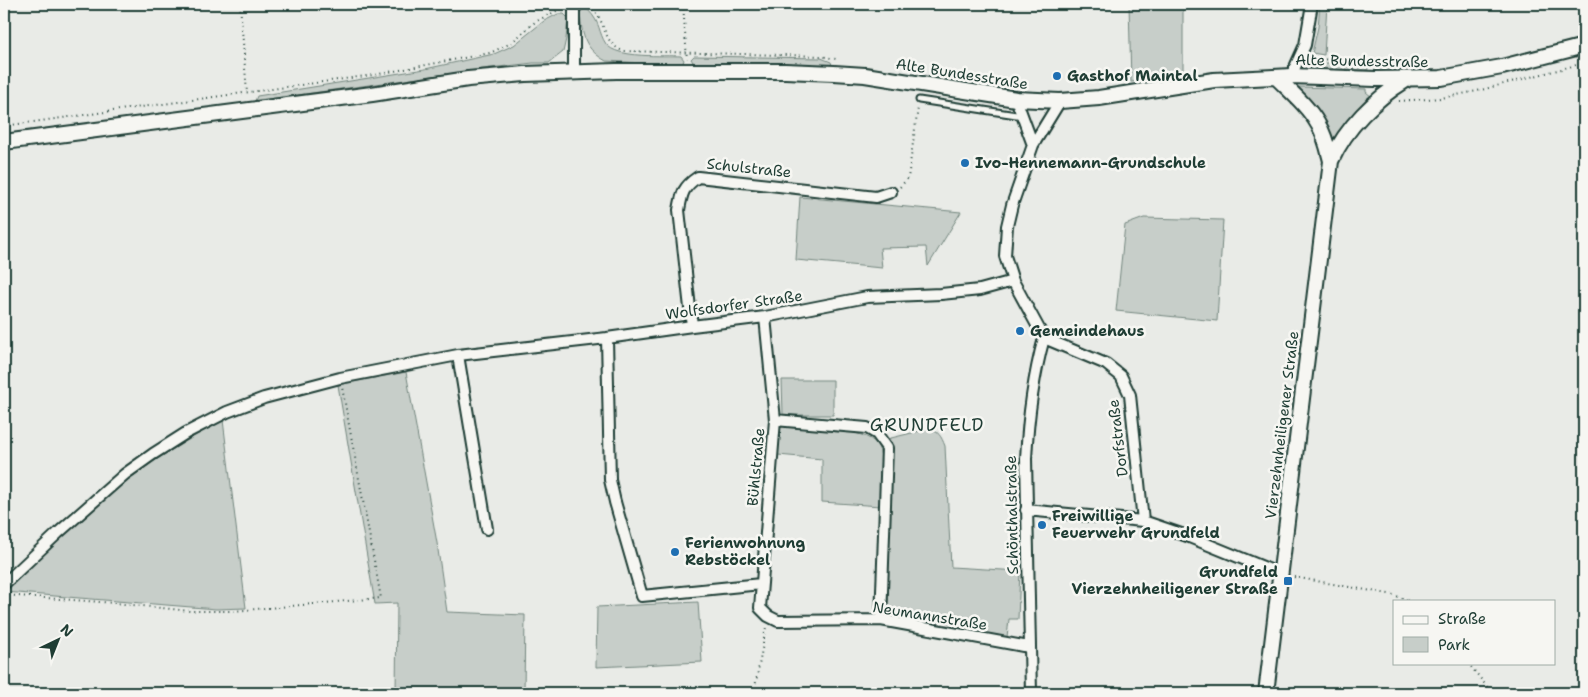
<svg xmlns="http://www.w3.org/2000/svg" width="1588" height="697" font-family="'Shantell Sans',sans-serif">
<style>
.green{fill:#c7cec9;stroke:#73867e}
.lines{fill:none;stroke-linecap:round;stroke-linejoin:round}
.lane-casing{stroke:#1f3d34;stroke-width:9}
.street-casing{stroke:#1f3d34;stroke-width:14}
.secondary-casing{stroke:#1f3d34;stroke-width:18}
.path{stroke:#1f3d34;stroke-width:2;stroke-dasharray:1 4;stroke-linecap:butt}
.lane{stroke:#f6f6f2;stroke-width:5}
.street{stroke:#f6f6f2;stroke-width:10}
.secondary{stroke:#f6f6f2;stroke-width:14}
.poi-dot{fill:#1f6fb2;stroke:#f6f6f2;stroke-width:2}
.labels{text-anchor:middle;stroke-width:5;stroke-linejoin:round;paint-order:stroke}
.street-label{font-size:15px;fill:#1f3d34;stroke:#f6f6f2}
.poi-label{font-size:15px;font-weight:bold;fill:#1f3d34;stroke:#f6f6f2;text-anchor:start}
.quarter-label{font-size:18px;letter-spacing:1px;fill:#1f3d34;stroke:#f6f6f2}
</style>
<rect width="100%" height="100%" fill="#e9ebe7"/>
<filter id="ink" filterUnits="userSpaceOnUse"><feTurbulence type="fractalNoise" baseFrequency=".02" numOctaves="2"/><feDisplacementMap in="SourceGraphic" scale="10" xChannelSelector="R" yChannelSelector="G"/><feConvolveMatrix kernelMatrix="1 2 1 2 8 2 1 2 1" color-interpolation-filters="sRGB"/></filter>
<g filter="url(#ink)">
<path class="green" d="M 1129,4 L 1183,4 L 1183,73 L 1131,82 Z
M 1320,4 L 1327,4 L 1324,55 L 1312,53 L 1318,27 Z
M 584,9 L 588,10 C 601,23 598,32 606,44 C 617,59 664,55 681,56 L 684,60 L 682,65 L 606,61 C 585,49 582,36 580,13 Z
M 558,14 L 564,14 L 568,18 L 566,39 L 563,52 L 549,63 L 533,63 L 490,68 L 255,101 L 257,96 L 425,69 L 494,54 L 514,45 L 544,21 Z
M 694,56 L 821,58 L 831,62 L 832,65 L 695,65 L 691,59 Z
M 1310,63 L 1366,63 L 1368,70 L 1309,69 Z
M 1299,87 L 1366,89 L 1366,92 L 1372,97 L 1348,121 L 1333,140 L 1320,116 L 1299,94 Z
M 800,197 L 961,212 L 928,266 L 926,247 L 880,248 L 882,268 L 796,260 Z
M 1144,218 L 1223,220 L 1217,321 L 1116,311 L 1125,225 Z
M 406,372 L 437,543 L 447,612 L 525,615 L 524,693 L 396,693 L 397,603 L 375,604 L 338,385 Z
M 782,380 L 833,380 L 833,415 L 783,415 Z
M 223,420 L 246,608 L 216,609 L 5,592 C 45,553 84,512 129,479 C 158,457 191,438 223,420 Z
M 780,425 C 801,427 866,427 877,445 C 885,457 881,491 881,506 L 822,502 L 822,459 L 778,455 Z
M 928,429 C 939,431 941,436 945,446 L 951,567 L 1020,571 L 1018,619 L 1009,619 L 1007,637 L 895,616 L 888,610 L 889,449 L 887,439 Z
M 698,602 L 702,662 L 596,667 L 597,607 Z"/>
<g class="lines">
<g class="lane-casing">
<path id="lane" d="M 919,100 L 1023,116"/>
</g>
<g class="street-casing">
<path id="street" d="M 574,4 L 574,73
M 1291,76 L 1305,45 L 1312,4
M 1016,99 L 1033,145
M 1060,101 L 1033,145 L 1012,205 L 1007,226 L 1005,256 L 1013,281 L 1044,338 L 1106,364 L 1121,376 L 1130,395 L 1143,521
M 765,317 L 775,420 L 760,608 L 768,616 L 778,621 L 881,620 L 1029,647
M 692,326 L 679,210 C 682,193 683,187 698,177 L 876,197 L 891,192
M 607,338 L 610,480 L 615,502 L 642,596 L 761,584
M 458,355 L 487,529
M 775,420 L 867,428 L 877,434 L 887,448 L 881,620
M 1026,510 L 1143,521 L 1187,536 L 1280,574
M 4,584 L 58,533 L 125,474 L 153,454 L 186,433 L 227,412 L 264,398 L 340,378 L 458,355 L 607,338 L 692,326 L 765,317 L 867,297 L 941,294 L 980,290 L 1013,281
M 1031,693 L 1026,459 C 1028,418 1033,378 1044,338"/>
</g>
<g class="secondary-casing">
<path id="secondary" d="M 1276,77 C 1290,91 1308,106 1318,124 C 1325,135 1328,149 1331,161
M 4,142 L 372,94 L 468,79 L 525,74 L 616,71 L 785,71 L 834,73 L 865,75 L 1016,99 L 1060,101 L 1099,98 L 1214,80 L 1291,76 L 1375,79 L 1441,78 L 1502,67 L 1584,46
M 1266,693 L 1331,161 C 1346,127 1375,99 1406,80"/>
</g>
<path class="path" d="M 240,4 L 247,93
M 683,4 L 687,59
M 584,5 L 590,6 C 593,10 597,14 600,19 C 606,33 608,45 623,51 L 821,56 L 836,59
M 1310,59 L 1368,61 L 1372,66
M 1399,101 L 1441,98 L 1477,91 L 1584,63
M 4,126 L 373,75 L 490,53 L 511,43 L 535,22 L 562,8
M 900,187 L 908,178 L 918,108
M 1294,577 L 1394,595 L 1409,601
M 4,595 L 114,603 L 190,611 L 234,611 L 381,598 L 342,387
M 1468,663 L 1492,693
M 754,693 L 766,627"/>
<use href="#lane" class="lane"/>
<use href="#street" class="street"/>
<use href="#secondary" class="secondary"/>
</g>
</g>
<g class="poi-dot">
<circle cx="1057" cy="76" r="5"/>
<circle cx="965" cy="163" r="5"/>
<circle cx="1020" cy="331" r="5"/>
<circle cx="1042" cy="525" r="5"/>
<circle cx="675" cy="552" r="5"/>
<rect x="1283" y="576" width="10" height="10" rx="2.5"/>
</g>
<g class="labels">
<g class="street-label">
<text transform="translate(1362 61) rotate(1)" y="5">Alte Bundesstraße</text>
<text transform="translate(962 74) rotate(9)" y="5">Alte Bundesstraße</text>
<text transform="translate(749 168) rotate(6)" y="5">Schulstraße</text>
<text transform="translate(734 305) rotate(-8)" y="5">Wolfsdorfer Straße</text>
<text transform="translate(1282 425) rotate(-83)" y="5">Vierzehnheiligener Straße</text>
<text transform="translate(1118 438) rotate(-97)" y="5">Dorfstraße</text>
<text transform="translate(756 467) rotate(-85)" y="5">Bühlstraße</text>
<text transform="translate(1012 515) rotate(-91)" y="5">Schönthalstraße</text>
<text transform="translate(930 616) rotate(9)" y="5">Neumannstraße</text>
</g>
<g class="poi-label">
<text x="1067" y="81">Gasthof Maintal</text>
<text x="975" y="168">Ivo-Hennemann-Grundschule</text>
<text x="1030" y="336">Gemeindehaus</text>
<text x="1052" y="521">Freiwillige<tspan x="1052" dy="17">Feuerwehr Grundfeld</tspan></text>
<text x="685" y="548">Ferienwohnung<tspan x="685" dy="17">Rebstöckel</tspan></text>
<text x="1278" y="577" text-anchor="end">Grundfeld<tspan x="1278" dy="17">Vierzehnheiligener Straße</tspan></text>
</g>
<g class="quarter-label">
<text x="927" y="431">GRUNDFELD</text>
</g>
</g>
<rect width="1588" height="697" fill="none" stroke="#f6f6f2" stroke-width="20"/>
<rect x="10" y="10" width="1568" height="677" fill="none" stroke="#1f3d34" stroke-width="2" filter="url(#ink)"/>
<rect x="1393" y="600" width="162" height="65" fill="#f6f6f2" stroke="#a0aca6"/>
<rect x="1403" y="616" width="25" height="8" fill="#f6f6f2" stroke="#a0aca6"/>
<text x="1438" y="624" font-size="15" fill="#1f3d34">Straße</text>
<rect x="1403" y="637" width="25" height="15" fill="#c7cec9" stroke="#a0aca6"/>
<text x="1438" y="650" font-size="15" fill="#1f3d34">Park</text>
<g transform="translate(58 640) rotate(43)" stroke="#f6f6f2" stroke-width="4" paint-order="stroke">
<path d="M0-4L9 19L0 12L-9 19Z" fill="#1f3d34"/>
<text y="-8" font-size="14" font-weight="bold" text-anchor="middle" fill="#1f3d34">N</text>
</g>
</svg>
